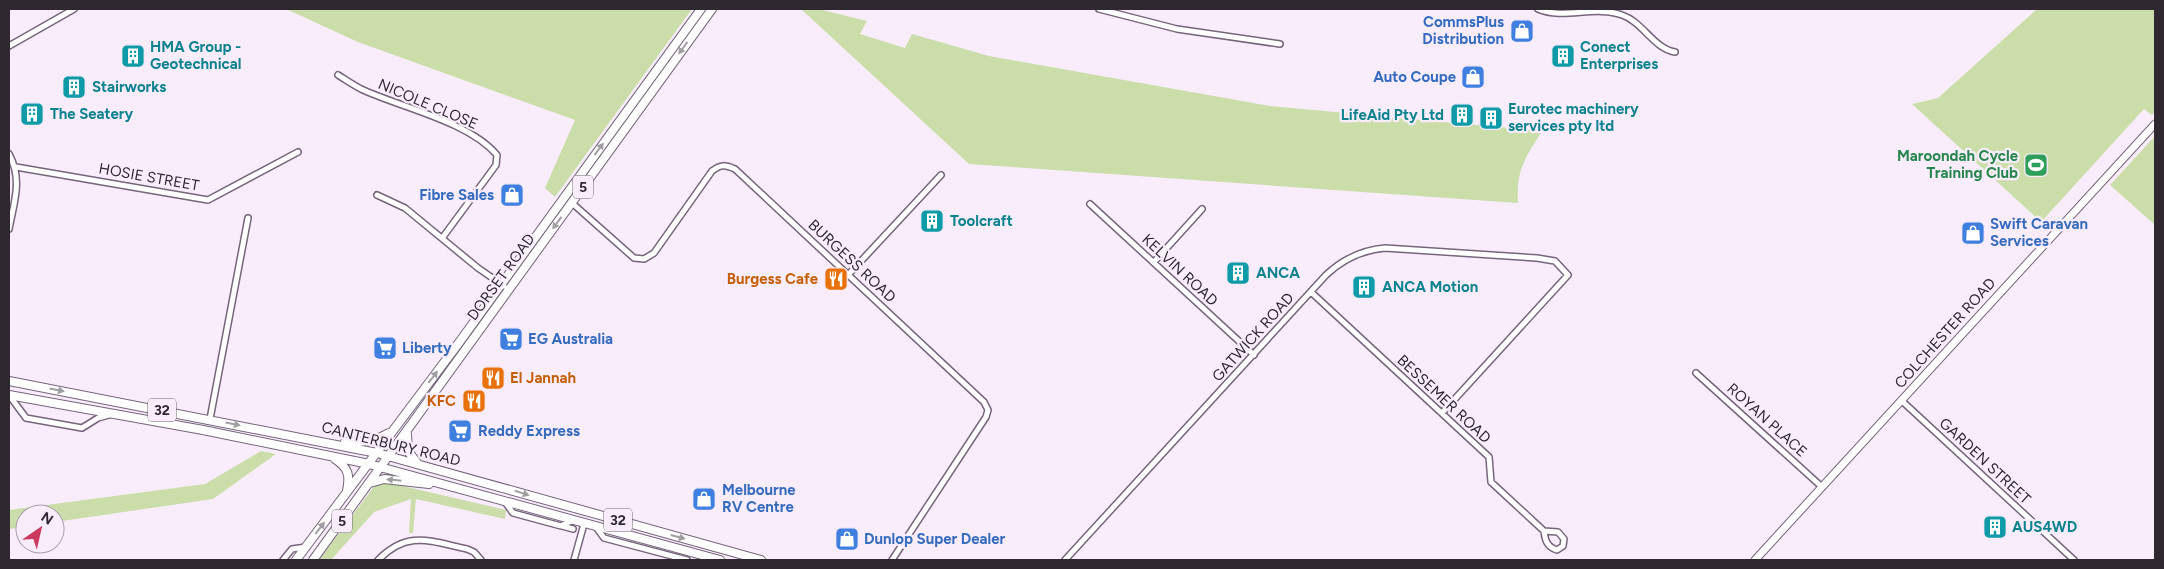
<svg xmlns="http://www.w3.org/2000/svg" width="2164" height="569" font-family="Figtree,sans-serif">
<style>
.green{fill:#cbdeaa}
.lines{fill:none;stroke-linecap:round;stroke-linejoin:round}
.street-casing{stroke:#76657b;stroke-width:8}
.secondary-casing{stroke:#76657b;stroke-width:9}
.primary-casing{stroke:#76657b;stroke-width:10}
.street{stroke:#fff;stroke-width:5}
.secondary{stroke:#fff;stroke-width:7}
.primary{stroke:#fff;stroke-width:8}
.oneway{fill:#a19ea2}
.labels{text-anchor:middle;stroke-width:4.5;stroke-linejoin:round;paint-order:stroke}
.shield{fill:#f9edfc;stroke:#6c636e;stroke-width:1}
.shield-label{font-size:14px;font-weight:bold;fill:#2f2831}
.shop-label{font-size:15px;font-weight:bold;fill:#366cbe;stroke:#f9edfc;text-anchor:start}
.culture-label{font-size:15px;font-weight:bold;fill:#0d838f;stroke:#f9edfc;text-anchor:start}
.street-label{font-size:15px;fill:#2f2831;stroke:#f9edfc}
.leisure-label{font-size:15px;font-weight:bold;fill:#27864d;stroke:#f9edfc;text-anchor:end}
.food-label{font-size:15px;font-weight:bold;fill:#c56008;stroke:#f9edfc;text-anchor:end}
</style>
<rect width="100%" height="100%" fill="#f9edfc"/>
<path class="green" d="M 286,9 L 692,9 L 555,197 L 545,188 L 575,120 L 358,42 Z
M 801,9 L 819,9 L 867,21 L 860,34 L 905,48 L 912,34 L 989,56 L 1270,106 L 1542,131 C 1525,159 1516,169 1518,203 L 969,164 Z
M 2037,9 L 2155,9 L 2155,111 L 2152,115 L 2144,109 L 2041,222 L 1912,104 L 1938,98 Z
M 2155,136 L 2155,225 L 2110,185 Z
M 261,451 L 276,454 L 213,499 L 55,522 L 55,514 L 25,514 L 25,527 L 9,529 L 9,510 L 205,484 Z
M 390,483 L 506,510 L 505,519 L 416,499 L 413,533 L 409,533 L 411,499 L 374,512 L 331,560 L 319,560 L 376,484 Z"/>
<g class="lines">
<g class="street-casing">
<path id="street" d="M 1099,9 L 1177,29 L 1280,44
M 1538,9 C 1564,20 1595,5 1622,15 C 1643,22 1653,48 1675,52
M 9,46 L 74,9
M 338,75 C 346,80 353,85 361,89 C 402,108 468,121 497,155 L 496,165 L 443,237
M 9,154 C 23,180 14,202 9,229
M 16,167 L 208,200 L 298,152
M 377,195 L 405,208 L 478,268 L 504,286
M 572,203 L 634,258 L 644,259 L 654,253 L 712,171 C 721,164 725,165 735,169 L 984,402 L 988,410 L 986,417 L 892,560
M 1090,204 L 1254,355
M 1154,262 L 1202,209
M 848,275 L 941,175
M 1311,292 L 1489,457 L 1491,482 L 1544,531 C 1545,540 1547,547 1557,550 L 1563,546 L 1564,539 L 1558,532 L 1544,531
M 1696,373 L 1822,487
M 9,395 L 26,418 L 82,428 L 98,418 L 109,415
M 1902,401 L 2074,560
M 210,419 L 248,218
M 505,502 L 513,513 L 561,526 L 573,520
M 562,526 L 573,529
M 596,527 L 604,538 L 687,560
M 283,560 L 292,549 L 306,547
M 378,560 C 408,530 429,541 467,549 L 474,552 L 481,560
M 574,560 L 584,524
M 1065,560 L 1326,275 C 1343,259 1362,250 1385,248 L 1537,258 L 1555,261 L 1568,275 L 1442,413"/>
</g>
<g class="secondary-casing">
<path id="secondary" d="M 1755,560 L 2155,124"/>
</g>
<g class="primary-casing">
<path id="primary" d="M 9,381 L 377,453 L 761,560
M 9,395 L 203,430 L 369,464 L 720,560
M 407,434 L 408,451 L 417,463
M 345,442 L 373,441 L 389,433
M 335,459 C 349,468 350,476 347,491
M 370,483 L 384,479 L 429,484
M 296,560 L 458,344 L 701,9
M 313,560 L 712,9"/>
</g>
<use href="#street" class="street"/>
<use href="#secondary" class="secondary"/>
<use href="#primary" class="primary"/>
</g>
<defs><path id="oneway-solid" d="M-6-.8H1V-3.2L6.5 0L1 3.2V.8H-6Z" transform="scale(1.25)"/></defs>
<g class="oneway">
<use href="#oneway-solid" transform="translate(683 48) rotate(126)"/>
<use href="#oneway-solid" transform="translate(599 149) rotate(-54)"/>
<use href="#oneway-solid" transform="translate(557 223) rotate(126)"/>
<use href="#oneway-solid" transform="translate(433 377) rotate(-52)"/>
<use href="#oneway-solid" transform="translate(57 390) rotate(11)"/>
<use href="#oneway-solid" transform="translate(233 424) rotate(11)"/>
<use href="#oneway-solid" transform="translate(394 480) rotate(-174)"/>
<use href="#oneway-solid" transform="translate(522 493) rotate(17)"/>
<use href="#oneway-solid" transform="translate(320 528) rotate(-52)"/>
<use href="#oneway-solid" transform="translate(678 537) rotate(15)"/>
</g>
<defs>
<g id="shop-square" transform="scale(1.25)"><rect x="-9" y="-9" width="18" height="18" rx="4" fill="#3f7fe0" stroke="#f9edfc"/><path d="M-5-2.5h2.3a2.7 3.5 0 0 1 5.4 0H5L5.5 6h-11ZM-1.5-2.5h3a1.5 2.3 0 0 0-3 0Z" fill="#fff"/></g>
<g id="building-square" transform="scale(1.25)"><rect x="-9" y="-9" width="18" height="18" rx="4" fill="#0f9aa8" stroke="#f9edfc"/><path d="M-4-6H4V6H1V3H-1V6H-4ZM-2.5-4.3h1.7v1.8h-1.7ZM.8-4.3h1.7v1.8H.8ZM-2.5-1h1.7V.8h-1.7ZM.8-1h1.7V.8H.8Z" fill="#fff"/></g>
<g id="stadium-square" transform="scale(1.25)"><rect x="-9" y="-9" width="18" height="18" rx="4" fill="#2e9e5b" stroke="#f9edfc"/><path d="M0-5a6.5 5 0 1 0 0 10a6.5 5 0 1 0 0-10ZM-3.5-1.8h7v3.6h-7Z" fill="#fff"/></g>
<g id="restaurant-square" transform="scale(1.25)"><rect x="-9" y="-9" width="18" height="18" rx="4" fill="#e8710a" stroke="#f9edfc"/><path d="M-5-6h1v4h1v-4h1v4h1v-4h1v5L-1.5 .5V6h-2V.5L-5-1ZM5-6V6H3V1.5H1.5Q1.5-4 5-6Z" fill="#fff"/></g>
<g id="supermarket-square" transform="scale(1.25)"><rect x="-9" y="-9" width="18" height="18" rx="4" fill="#3f7fe0" stroke="#f9edfc"/><path d="M-6-5.5h2.5l.6 2H6L4.5 2H-2.5L-4.4-4H-6ZM-1.5 3.2a1.3 1.3 0 1 0 .1 0ZM3 3.2a1.3 1.3 0 1 0 .1 0Z" fill="#fff"/></g>
</defs>
<g fill-rule="evenodd">
<use href="#shop-square" x="1522" y="31"/>
<use href="#building-square" x="133" y="56"/>
<use href="#building-square" x="1563" y="56"/>
<use href="#shop-square" x="1473" y="77"/>
<use href="#building-square" x="74" y="87"/>
<use href="#building-square" x="32" y="114"/>
<use href="#building-square" x="1462" y="115"/>
<use href="#building-square" x="1491" y="118"/>
<use href="#stadium-square" x="2036" y="165"/>
<use href="#shop-square" x="512" y="195"/>
<use href="#building-square" x="932" y="221"/>
<use href="#shop-square" x="1973" y="233"/>
<use href="#building-square" x="1238" y="273"/>
<use href="#restaurant-square" x="836" y="279"/>
<use href="#building-square" x="1364" y="287"/>
<use href="#supermarket-square" x="511" y="339"/>
<use href="#supermarket-square" x="385" y="348"/>
<use href="#restaurant-square" x="493" y="378"/>
<use href="#restaurant-square" x="474" y="401"/>
<use href="#supermarket-square" x="460" y="431"/>
<use href="#shop-square" x="704" y="499"/>
<use href="#building-square" x="1995" y="527"/>
<use href="#shop-square" x="847" y="539"/>
</g>
<g class="labels">
<g class="shield">
<rect x="573" y="175.5" width="20" height="23" rx="4"/>
<rect x="148" y="398.5" width="28" height="23" rx="4"/>
<rect x="604" y="508.5" width="28" height="23" rx="4"/>
<rect x="332" y="509.5" width="20" height="23" rx="4"/>
</g>
<g class="shield-label">
<text x="583" y="192">5</text>
<text x="162" y="415">32</text>
<text x="618" y="525">32</text>
<text x="342" y="526">5</text>
</g>
<g class="shop-label">
<text x="1504" y="27" text-anchor="end">CommsPlus<tspan x="1504" dy="17">Distribution</tspan></text>
<text x="1456" y="82" text-anchor="end">Auto Coupe</text>
<text x="494" y="200" text-anchor="end">Fibre Sales</text>
<text x="1990" y="229">Swift Caravan<tspan x="1990" dy="17">Services</tspan></text>
<text x="528" y="344">EG Australia</text>
<text x="402" y="353">Liberty</text>
<text x="478" y="436">Reddy Express</text>
<text x="722" y="495">Melbourne<tspan x="722" dy="17">RV Centre</tspan></text>
<text x="864" y="544">Dunlop Super Dealer</text>
</g>
<g class="culture-label">
<text x="150" y="52">HMA Group -<tspan x="150" dy="17">Geotechnical</tspan></text>
<text x="1580" y="52">Conect<tspan x="1580" dy="17">Enterprises</tspan></text>
<text x="92" y="92">Stairworks</text>
<text x="1508" y="114">Eurotec machinery<tspan x="1508" dy="17">services pty ltd</tspan></text>
<text x="50" y="119">The Seatery</text>
<text x="1444" y="120" text-anchor="end">LifeAid Pty Ltd</text>
<text x="950" y="226">Toolcraft</text>
<text x="1256" y="278">ANCA</text>
<text x="1382" y="292">ANCA Motion</text>
<text x="2012" y="532">AUS4WD</text>
</g>
<g class="street-label">
<text transform="translate(428 104) rotate(23)" y="5">NICOLE CLOSE</text>
<text transform="translate(149 177) rotate(10)" y="5">HOSIE STREET</text>
<text transform="translate(852 261) rotate(43)" y="5">BURGESS ROAD</text>
<text transform="translate(1180 270) rotate(43)" y="5">KELVIN ROAD</text>
<text transform="translate(501 277) rotate(-54)" y="5">DORSET ROAD</text>
<text transform="translate(1945 333) rotate(-48)" y="5">COLCHESTER ROAD</text>
<text transform="translate(1253 337) rotate(-48)" y="5">GATWICK ROAD</text>
<text transform="translate(1444 399) rotate(43)" y="5">BESSEMER ROAD</text>
<text transform="translate(1767 420) rotate(42)" y="5">ROYAN PLACE</text>
<text transform="translate(391 444) rotate(14)" y="5">CANTERBURY ROAD</text>
<text transform="translate(1985 461) rotate(43)" y="5">GARDEN STREET</text>
</g>
<g class="leisure-label">
<text x="2018" y="161">Maroondah Cycle<tspan x="2018" dy="17">Training Club</tspan></text>
</g>
<g class="food-label">
<text x="818" y="284">Burgess Cafe</text>
<text x="510" y="383" text-anchor="start">El Jannah</text>
<text x="456" y="406">KFC</text>
</g>
</g>
<rect width="2164" height="569" fill="none" stroke="#2f2831" stroke-width="20"/>
<g transform="translate(40 529) rotate(34)"><circle r="24" fill="#f9edfc" stroke="#a89eab"/>
<path d="M0-4L9 19L0 12L-9 19Z" fill="#ca3b5f"/>
<text y="-8" font-size="14" font-weight="bold" text-anchor="middle" fill="#2f2831">N</text>
</g>
</svg>
